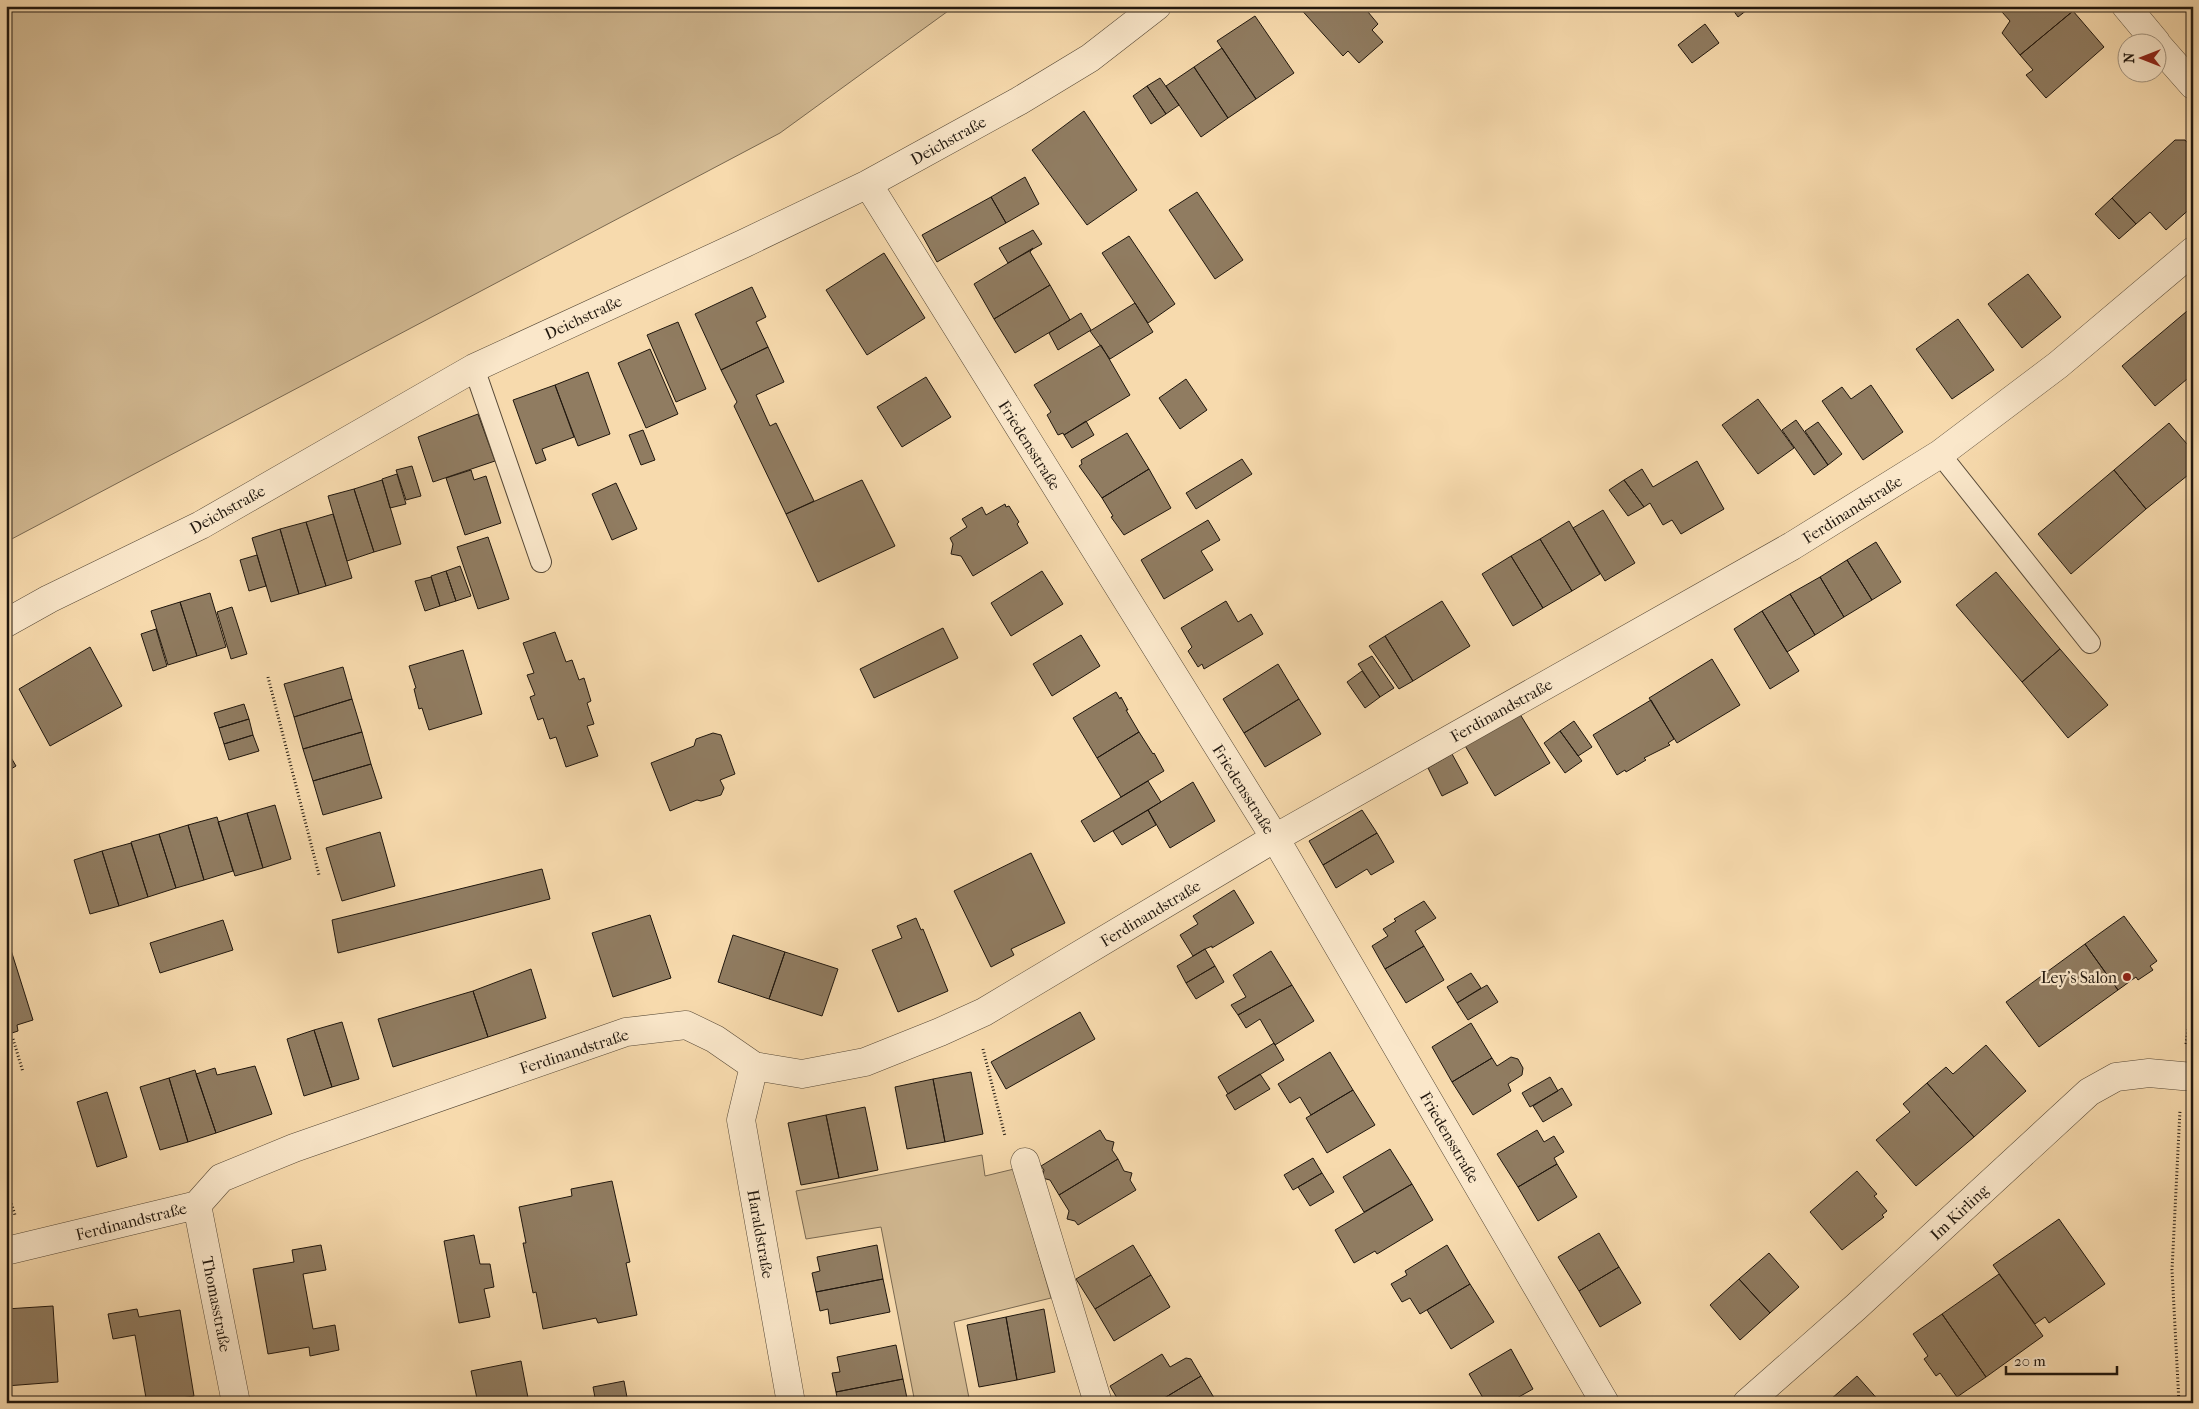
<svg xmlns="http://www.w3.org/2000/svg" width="2199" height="1409" font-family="'IM FELL French Canon',serif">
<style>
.green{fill:#d2b992;stroke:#796850}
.building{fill:#907c61;stroke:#20170e}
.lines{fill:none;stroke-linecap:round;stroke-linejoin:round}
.service-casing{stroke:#564836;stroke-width:22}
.minor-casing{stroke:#564836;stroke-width:29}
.path{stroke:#20170e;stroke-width:3;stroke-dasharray:1 2.5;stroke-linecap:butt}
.service{stroke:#fae7ca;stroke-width:20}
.minor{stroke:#fae7ca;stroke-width:28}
.poi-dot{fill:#8f2418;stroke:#fae7ca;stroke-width:2}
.labels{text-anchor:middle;stroke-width:4.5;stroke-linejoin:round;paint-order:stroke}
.street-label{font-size:16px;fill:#20170e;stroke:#fae7ca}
.poi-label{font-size:16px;fill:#20170e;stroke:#fae7ca;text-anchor:end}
</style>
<rect width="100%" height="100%" fill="#f7daad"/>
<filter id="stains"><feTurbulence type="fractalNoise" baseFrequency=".004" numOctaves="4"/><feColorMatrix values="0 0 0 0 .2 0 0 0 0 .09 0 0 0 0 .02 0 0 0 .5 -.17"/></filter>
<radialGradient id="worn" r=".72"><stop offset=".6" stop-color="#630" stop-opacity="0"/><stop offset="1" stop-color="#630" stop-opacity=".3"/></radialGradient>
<path class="green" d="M 6,6 L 955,6 L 780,133 L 6,542 Z
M 982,1155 L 985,1176 L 1014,1169 L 1051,1298 L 954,1322 L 970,1403 L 915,1403 L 881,1227 L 806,1239 L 796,1191 Z"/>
<path class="building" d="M 1298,6 L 1363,6 L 1378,24 L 1372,30 L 1383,42 L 1359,63 L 1348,51 L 1343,56 Z
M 1730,6 L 1752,6 L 1738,17 Z
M 2008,6 L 2069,6 L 2073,11 L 2020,55 L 2002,33 L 2010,21 L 2002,12 Z
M 2073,11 L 2104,47 L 2046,98 L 2026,75 L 2033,70 L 2020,55 Z
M 1255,16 L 1294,73 L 1256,99 L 1217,41 Z
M 1705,24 L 1719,43 L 1692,63 L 1678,45 Z
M 1222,48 L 1256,99 L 1228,118 L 1194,67 Z
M 1194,67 L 1228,118 L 1201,137 L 1166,86 Z
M 1160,78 L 1179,105 L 1166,114 L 1147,86 Z
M 1147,86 L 1166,114 L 1151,124 L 1133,96 Z
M 1084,111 L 1137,190 L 1087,225 L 1032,150 Z
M 2175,140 L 2185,140 L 2193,149 L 2193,206 L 2166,230 L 2150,212 L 2136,224 L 2112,198 Z
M 1025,177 L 1039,204 L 1006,223 L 991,197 Z
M 1197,192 L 1243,260 L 1215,279 L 1169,210 Z
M 991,197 L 1006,223 L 937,262 L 922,235 Z
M 2112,198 L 2136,224 L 2119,239 L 2095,214 Z
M 1033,230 L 1042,244 L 1008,263 L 999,248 Z
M 1129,236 L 1175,304 L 1148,323 L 1102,253 Z
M 1033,248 L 1030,252 L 1050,285 L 994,319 L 974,284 Z
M 884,253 L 925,318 L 867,355 L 826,290 Z
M 2028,274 L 2061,317 L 2022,348 L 1988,304 Z
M 1050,285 L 1070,320 L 1015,353 L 994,319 Z
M 752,287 L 766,317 L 756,322 L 768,347 L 721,370 L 695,314 Z
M 1135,303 L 1153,332 L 1110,359 L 1090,331 Z
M 2193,306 L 2193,374 L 2155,406 L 2122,366 Z
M 1081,313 L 1091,330 L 1058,350 L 1049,333 Z
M 1958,319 L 1994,370 L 1952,399 L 1916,349 Z
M 678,322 L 706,389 L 676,402 L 647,335 Z
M 1101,345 L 1130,395 L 1064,435 L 1063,433 L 1058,435 L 1047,415 L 1051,412 L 1034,385 Z
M 768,347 L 784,382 L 756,395 L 770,426 L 776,423 L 814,501 L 786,514 L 734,406 L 737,402 L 721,370 Z
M 650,349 L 678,414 L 646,428 L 618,363 Z
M 588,372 L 610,434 L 578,446 L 555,385 Z
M 926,377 L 951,417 L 902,447 L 877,407 Z
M 1186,379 L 1207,410 L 1180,429 L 1159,398 Z
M 555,385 L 574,437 L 542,449 L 546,460 L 536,464 L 513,400 Z
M 1871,385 L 1903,432 L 1863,460 L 1822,401 L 1842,387 L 1851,399 Z
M 1758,399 L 1794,448 L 1758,474 L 1722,425 Z
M 478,414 L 495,461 L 433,482 L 418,437 Z
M 1796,420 L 1828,465 L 1814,475 L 1782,430 Z
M 1086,421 L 1094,435 L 1072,448 L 1064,435 Z
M 1818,422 L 1842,454 L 1828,465 L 1805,431 Z
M 2169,423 L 2193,451 L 2193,471 L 2146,509 L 2114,470 Z
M 643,430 L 655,460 L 641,465 L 629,435 Z
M 1127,433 L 1149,469 L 1102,498 L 1079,466 L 1082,464 L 1081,460 Z
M 1242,459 L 1252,474 L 1196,509 L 1186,493 Z
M 1697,461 L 1724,509 L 1681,534 L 1672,520 L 1663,525 L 1650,503 L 1644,507 L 1624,480 L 1642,469 L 1653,487 Z
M 412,466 L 421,496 L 406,500 L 396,470 Z
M 1149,469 L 1171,508 L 1124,535 L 1111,517 L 1113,516 L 1102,498 Z
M 471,470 L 474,480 L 486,476 L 501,523 L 465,535 L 446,478 Z
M 2114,470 L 2146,509 L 2071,574 L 2038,534 Z
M 397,474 L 406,504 L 390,508 L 382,479 Z
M 382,480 L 401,544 L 374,552 L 354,489 Z
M 862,480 L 895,546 L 818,582 L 786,514 Z
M 1624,480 L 1644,507 L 1628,516 L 1609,490 Z
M 616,483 L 637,529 L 612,540 L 592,494 Z
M 354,489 L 374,552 L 347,561 L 328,496 Z
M 1005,504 L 1006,507 L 1009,506 L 1019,522 L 1017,524 L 1028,543 L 973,576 L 961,556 L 951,554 L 953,544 L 950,538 L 967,527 L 962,519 L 982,507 L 986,515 Z
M 1603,510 L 1635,563 L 1605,581 L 1573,528 Z
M 333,514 L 352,578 L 326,586 L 306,522 Z
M 1208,520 L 1220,540 L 1201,551 L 1213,570 L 1164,599 L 1141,560 Z
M 1569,521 L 1600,574 L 1572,591 L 1540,539 Z
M 306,522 L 326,586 L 299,594 L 280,529 Z
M 280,529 L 299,594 L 271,602 L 252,538 Z
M 488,537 L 509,599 L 478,609 L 457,547 Z
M 1540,539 L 1572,591 L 1543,608 L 1511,556 Z
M 1876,542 L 1901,582 L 1872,600 L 1847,560 Z
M 257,555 L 266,586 L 249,591 L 240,560 Z
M 1511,556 L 1543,608 L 1513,626 L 1482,574 Z
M 1847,560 L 1872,600 L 1844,617 L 1820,577 Z
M 460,566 L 471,596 L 456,601 L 446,571 Z
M 446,571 L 456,601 L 440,606 L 431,576 Z
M 1042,571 L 1063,604 L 1011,636 L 991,603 Z
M 1996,572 L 2060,649 L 2022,682 L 1956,605 Z
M 431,577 L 440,606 L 425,611 L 415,581 Z
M 1820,577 L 1844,617 L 1815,635 L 1790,594 Z
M 210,593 L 226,647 L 197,656 L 180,602 Z
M 1790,594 L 1815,635 L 1787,652 L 1762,611 Z
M 1226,601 L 1238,622 L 1251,614 L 1263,634 L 1204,669 L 1202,664 L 1198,667 L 1188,651 L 1192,647 L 1181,628 Z
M 1442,601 L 1470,646 L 1413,681 L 1385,636 Z
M 180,602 L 197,656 L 168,665 L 151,611 Z
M 232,607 L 247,654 L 231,659 L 217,612 Z
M 1762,611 L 1799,671 L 1770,689 L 1734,629 Z
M 943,628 L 958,658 L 874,698 L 860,669 Z
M 156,629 L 167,666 L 153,671 L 141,634 Z
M 555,632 L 566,662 L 572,660 L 579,680 L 584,678 L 591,701 L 587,703 L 594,724 L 587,726 L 598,756 L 566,767 L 556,737 L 550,739 L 543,718 L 538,720 L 530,697 L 535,695 L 527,675 L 534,673 L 523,643 Z
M 1081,635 L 1100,666 L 1052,696 L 1033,664 Z
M 1385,636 L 1413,681 L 1399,689 L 1369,646 Z
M 90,647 L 122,706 L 50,746 L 19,689 Z
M 2060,649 L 2108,705 L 2068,738 L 2022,682 Z
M 463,650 L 482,714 L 429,730 L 422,708 L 419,709 L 414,689 L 416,688 L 409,666 Z
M 1372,656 L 1394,688 L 1380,697 L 1358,664 Z
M 1712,659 L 1740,705 L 1677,743 L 1649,698 Z
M 1278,664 L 1299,699 L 1244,733 L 1223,699 Z
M 343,667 L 352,699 L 294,717 L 284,684 Z
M 1362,671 L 1380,697 L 1365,708 L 1347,682 Z
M 1116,692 L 1120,699 L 1121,697 L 1128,710 L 1126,710 L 1139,732 L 1097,758 L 1073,718 Z
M 352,699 L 362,732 L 303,749 L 294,717 Z
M 1299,699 L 1321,734 L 1265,767 L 1244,733 Z
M 1651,700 L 1674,739 L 1668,743 L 1670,745 L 1644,758 L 1646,760 L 1626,772 L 1625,770 L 1617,775 L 1593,735 Z
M 244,704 L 249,719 L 219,728 L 214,713 Z
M 1518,711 L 1550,763 L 1495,796 L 1464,744 Z
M 249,719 L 253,735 L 224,744 L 219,728 Z
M 1574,721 L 1592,747 L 1578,756 L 1560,731 Z
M 1560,731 L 1582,761 L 1565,773 L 1544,743 Z
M 362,732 L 371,764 L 313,781 L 303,749 Z
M 1139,732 L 1153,754 L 1154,753 L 1164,771 L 1121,797 L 1097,758 Z
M 713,733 L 721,735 L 735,774 L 720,780 L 724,788 L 721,795 L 701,801 L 697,800 L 670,811 L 651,763 L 694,746 L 696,739 Z
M 253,735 L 259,751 L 229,760 L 224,744 Z
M 6,749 L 16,766 L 6,772 Z
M 1452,754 L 1468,783 L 1442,796 L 1428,768 Z
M 371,764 L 382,798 L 323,815 L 313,781 Z
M 1148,781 L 1161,802 L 1094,842 L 1081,821 Z
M 1193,782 L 1215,821 L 1170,848 L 1148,810 Z
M 275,805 L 291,859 L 263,868 L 247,813 Z
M 1148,810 L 1156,825 L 1122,845 L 1113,831 Z
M 1362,810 L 1377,833 L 1323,865 L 1309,841 Z
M 247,813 L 263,868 L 235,876 L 218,822 Z
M 217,817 L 233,871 L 204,880 L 188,825 Z
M 188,825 L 204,880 L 176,888 L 159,834 Z
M 380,832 L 395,886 L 342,901 L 326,848 Z
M 1377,833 L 1394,862 L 1371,875 L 1367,869 L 1336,888 L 1323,865 Z
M 159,834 L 176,888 L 148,897 L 131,842 Z
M 131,843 L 148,897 L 119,906 L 102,851 Z
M 102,851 L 119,906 L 90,914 L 74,860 Z
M 1031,853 L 1065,923 L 1011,949 L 1014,955 L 991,967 L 954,891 Z
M 542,869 L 550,899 L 338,953 L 332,920 Z
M 1234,890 L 1254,923 L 1212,948 L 1212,946 L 1205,949 L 1193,956 L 1180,935 L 1198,924 L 1193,916 Z
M 1424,901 L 1436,918 L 1415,931 L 1424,946 L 1385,969 L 1372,946 L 1388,936 L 1383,929 L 1396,921 L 1394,919 Z
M 650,915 L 671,978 L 613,997 L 592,933 Z
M 2124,916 L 2157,961 L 2150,966 L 2153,970 L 2138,980 L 2136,977 L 2118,990 L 2085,944 Z
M 916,918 L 921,930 L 923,929 L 948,991 L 898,1012 L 872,950 L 902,938 L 897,926 Z
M 223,920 L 233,950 L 160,973 L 150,943 Z
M 733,935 L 785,952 L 769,999 L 718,982 Z
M 2085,944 L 2118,990 L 2039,1047 L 2006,1002 Z
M 1424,946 L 1444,980 L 1406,1003 L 1385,969 Z
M 10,947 L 33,1020 L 17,1025 L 18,1031 L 6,1035 L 6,949 Z
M 1205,949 L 1215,966 L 1186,983 L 1177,966 Z
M 1271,951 L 1292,985 L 1238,1015 L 1231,1005 L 1246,997 L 1233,975 Z
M 785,952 L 838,969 L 822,1016 L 769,999 Z
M 1215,966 L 1224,982 L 1196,999 L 1186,983 Z
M 531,969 L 546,1018 L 488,1037 L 473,991 Z
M 1471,973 L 1481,988 L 1457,1003 L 1447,987 Z
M 1292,985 L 1314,1021 L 1275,1045 L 1260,1019 L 1246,1028 L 1238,1015 Z
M 1487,985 L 1498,1002 L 1468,1020 L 1457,1003 Z
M 473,991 L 488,1037 L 393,1067 L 378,1019 Z
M 1080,1012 L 1095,1039 L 1006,1089 L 991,1062 Z
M 342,1022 L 359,1079 L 332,1087 L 314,1030 Z
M 1471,1023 L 1492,1058 L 1452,1082 L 1432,1047 Z
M 314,1030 L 332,1087 L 304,1096 L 287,1039 Z
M 1274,1043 L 1284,1060 L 1228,1094 L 1218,1077 Z
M 1986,1045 L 2026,1091 L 1974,1137 L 1927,1083 L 1946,1067 L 1953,1074 Z
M 1330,1052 L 1353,1090 L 1311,1115 L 1300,1097 L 1290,1103 L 1278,1084 Z
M 1511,1057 L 1518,1059 L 1523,1068 L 1522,1075 L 1508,1084 L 1511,1091 L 1473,1115 L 1452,1082 L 1492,1058 L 1497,1066 Z
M 255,1066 L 272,1114 L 216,1133 L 196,1074 L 215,1068 L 217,1075 Z
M 195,1070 L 216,1133 L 188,1142 L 169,1078 Z
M 971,1072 L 983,1134 L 945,1142 L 933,1079 Z
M 1260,1074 L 1270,1089 L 1235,1110 L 1226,1095 Z
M 1550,1077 L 1558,1091 L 1530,1107 L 1522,1093 Z
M 169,1078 L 188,1142 L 160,1150 L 140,1087 Z
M 933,1079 L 945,1142 L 907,1149 L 895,1087 Z
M 1927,1083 L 1974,1137 L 1916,1186 L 1876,1140 L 1910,1112 L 1903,1104 Z
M 1562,1088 L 1572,1105 L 1543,1122 L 1533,1106 Z
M 1353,1090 L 1375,1125 L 1327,1153 L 1306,1118 Z
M 107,1092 L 127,1157 L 97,1167 L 77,1102 Z
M 865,1107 L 878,1170 L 839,1178 L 826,1115 Z
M 826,1115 L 839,1178 L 801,1185 L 788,1123 Z
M 1100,1130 L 1106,1140 L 1114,1142 L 1112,1150 L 1118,1159 L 1059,1195 L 1050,1180 L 1042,1178 L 1044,1170 L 1041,1166 Z
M 1537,1130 L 1544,1142 L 1554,1136 L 1564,1152 L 1554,1158 L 1557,1164 L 1518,1187 L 1497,1154 Z
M 1390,1149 L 1412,1184 L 1364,1212 L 1343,1177 Z
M 1313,1158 L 1322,1173 L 1293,1190 L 1284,1175 Z
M 1118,1159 L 1124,1171 L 1132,1173 L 1130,1180 L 1136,1190 L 1078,1225 L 1075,1221 L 1067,1219 L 1069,1211 L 1059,1195 Z
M 1557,1164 L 1577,1197 L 1538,1221 L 1518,1187 Z
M 1857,1171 L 1877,1194 L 1874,1196 L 1887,1211 L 1882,1215 L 1884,1217 L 1842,1250 L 1810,1212 Z
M 1322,1173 L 1334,1192 L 1310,1206 L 1298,1187 Z
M 612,1181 L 630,1262 L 626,1263 L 637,1315 L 598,1323 L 596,1318 L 543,1329 L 536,1292 L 533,1293 L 523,1243 L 526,1243 L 519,1207 L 572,1196 L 571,1189 Z
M 1412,1184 L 1433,1220 L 1377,1254 L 1375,1251 L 1354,1263 L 1335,1230 Z
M 2059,1219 L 2105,1284 L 2049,1323 L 2045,1317 L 2035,1324 L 1993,1265 Z
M 1599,1233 L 1619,1267 L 1579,1291 L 1558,1257 Z
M 474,1235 L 480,1264 L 490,1264 L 494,1287 L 484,1289 L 490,1317 L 459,1323 L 444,1241 Z
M 321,1245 L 326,1270 L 303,1274 L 313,1329 L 335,1325 L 339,1350 L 310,1356 L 309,1347 L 268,1354 L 253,1269 L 294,1262 L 292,1250 Z
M 877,1245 L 883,1279 L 816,1292 L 812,1273 L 820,1271 L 817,1257 Z
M 1133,1245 L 1151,1275 L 1095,1309 L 1076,1279 Z
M 1447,1245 L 1470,1284 L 1420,1314 L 1410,1298 L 1402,1302 L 1391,1284 L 1407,1275 L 1405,1271 Z
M 1769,1253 L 1799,1287 L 1770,1313 L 1739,1279 Z
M 1619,1267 L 1641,1303 L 1600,1327 L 1579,1291 Z
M 1999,1274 L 2043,1336 L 1986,1377 L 1942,1314 Z
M 1151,1275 L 1170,1307 L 1114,1341 L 1095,1309 Z
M 883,1279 L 890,1312 L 830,1324 L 828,1309 L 820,1311 L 816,1292 Z
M 1739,1279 L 1770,1313 L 1740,1340 L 1710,1305 Z
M 1470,1284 L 1494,1322 L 1451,1349 L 1427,1310 Z
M 53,1306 L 58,1382 L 6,1386 L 6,1309 Z
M 137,1309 L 139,1317 L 180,1310 L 194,1396 L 162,1401 L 163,1403 L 138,1403 L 137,1400 L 146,1398 L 135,1335 L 113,1339 L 108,1314 Z
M 1044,1309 L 1055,1372 L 1017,1380 L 1006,1317 Z
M 1942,1314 L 1986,1377 L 1957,1397 L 1940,1373 L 1936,1376 L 1924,1359 L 1928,1356 L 1913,1334 Z
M 1006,1317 L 1017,1380 L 979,1387 L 967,1325 Z
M 896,1345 L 903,1379 L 836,1392 L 832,1373 L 840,1372 L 837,1357 Z
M 1511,1349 L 1533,1389 L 1508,1403 L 1486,1403 L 1469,1374 Z
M 1162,1354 L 1170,1367 L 1186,1358 L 1191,1359 L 1201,1376 L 1156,1403 L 1120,1403 L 1110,1386 Z
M 521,1361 L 529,1403 L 478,1403 L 471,1371 Z
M 1201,1376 L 1216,1401 L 1213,1403 L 1156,1403 Z
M 1857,1376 L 1881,1403 L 1833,1403 L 1830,1400 Z
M 903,1379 L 908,1403 L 838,1403 L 836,1392 Z
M 624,1381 L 628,1403 L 596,1403 L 593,1387 Z"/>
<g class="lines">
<g class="service-casing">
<path id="service" d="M 474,368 L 541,562
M 1940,454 L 2090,643"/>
</g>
<g class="minor-casing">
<path id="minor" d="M 2126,6 L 2156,42
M 2156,43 L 2193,85
M 868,184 L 1275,838 L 1605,1403
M 6,623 L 49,599 L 201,525 L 474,368 L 745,243 L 868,184 L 1019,101 L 1090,58 L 1157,6
M 754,1066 L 741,1120 L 791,1403
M 1025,1162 L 1098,1403
M 197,1205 L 236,1403
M 6,1251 L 197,1205 L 221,1178 L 294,1148 L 626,1032 L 686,1025 L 715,1039 L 754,1066 L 802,1074 L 865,1062 L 940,1032 L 984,1012 L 1275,838 L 1792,546 L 1940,454 L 2058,365 L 2193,251
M 1747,1403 L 1856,1307 L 2089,1092 L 2116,1077 L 2149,1073 L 2193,1077"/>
</g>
<path class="path" d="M 268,677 L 319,875
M 13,1039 L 23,1072
M 2186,1044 L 2193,995
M 983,1049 L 1005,1136
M 6,1187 L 15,1215
M 2179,1403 L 2172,1270 L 2180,1110"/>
<use href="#service" class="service"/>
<use href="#minor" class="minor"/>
</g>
<circle class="poi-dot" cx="2127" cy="977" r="5"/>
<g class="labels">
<g class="street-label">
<text transform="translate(948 140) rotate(-29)" y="6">Deichstraße</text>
<text transform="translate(583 317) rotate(-25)" y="6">Deichstraße</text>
<text transform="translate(1030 445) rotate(58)" y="6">Friedensstraße</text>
<text transform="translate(227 509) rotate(-29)" y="6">Deichstraße</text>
<text transform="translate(1852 509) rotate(-32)" y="6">Ferdinandstraße</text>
<text transform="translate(1501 710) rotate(-29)" y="6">Ferdinandstraße</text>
<text transform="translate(1244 789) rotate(58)" y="6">Friedensstraße</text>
<text transform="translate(1150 913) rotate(-31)" y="6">Ferdinandstraße</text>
<text transform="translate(574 1051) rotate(-18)" y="6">Ferdinandstraße</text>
<text transform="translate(1450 1137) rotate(60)" y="6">Friedensstraße</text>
<text transform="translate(1959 1212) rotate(-43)" y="6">Im Kirling</text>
<text transform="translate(131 1221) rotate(-14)" y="6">Ferdinandstraße</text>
<text transform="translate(761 1234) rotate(80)" y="6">Haraldstraße</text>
<text transform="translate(217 1304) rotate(79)" y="6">Thomasstraße</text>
</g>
<g class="poi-label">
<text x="2117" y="983">Ley's Salon</text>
</g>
</g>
<rect width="2199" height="1409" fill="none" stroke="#f7daad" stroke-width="25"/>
<rect x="8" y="8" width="2184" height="1394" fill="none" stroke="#20170e" stroke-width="2.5"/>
<rect x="12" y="12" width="2174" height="1384" fill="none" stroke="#20170e"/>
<g transform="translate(2142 58) rotate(270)"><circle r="24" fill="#fae7ca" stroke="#a3947f"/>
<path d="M0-4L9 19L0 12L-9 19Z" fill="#8f2418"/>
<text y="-8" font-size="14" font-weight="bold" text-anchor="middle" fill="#20170e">N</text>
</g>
<path d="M2006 1366v8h111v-8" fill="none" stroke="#20170e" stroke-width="2.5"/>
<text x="2014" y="1366" font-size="15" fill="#20170e" stroke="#fae7ca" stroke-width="4" paint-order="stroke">20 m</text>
<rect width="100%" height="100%" filter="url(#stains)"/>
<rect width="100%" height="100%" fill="url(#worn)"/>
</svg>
